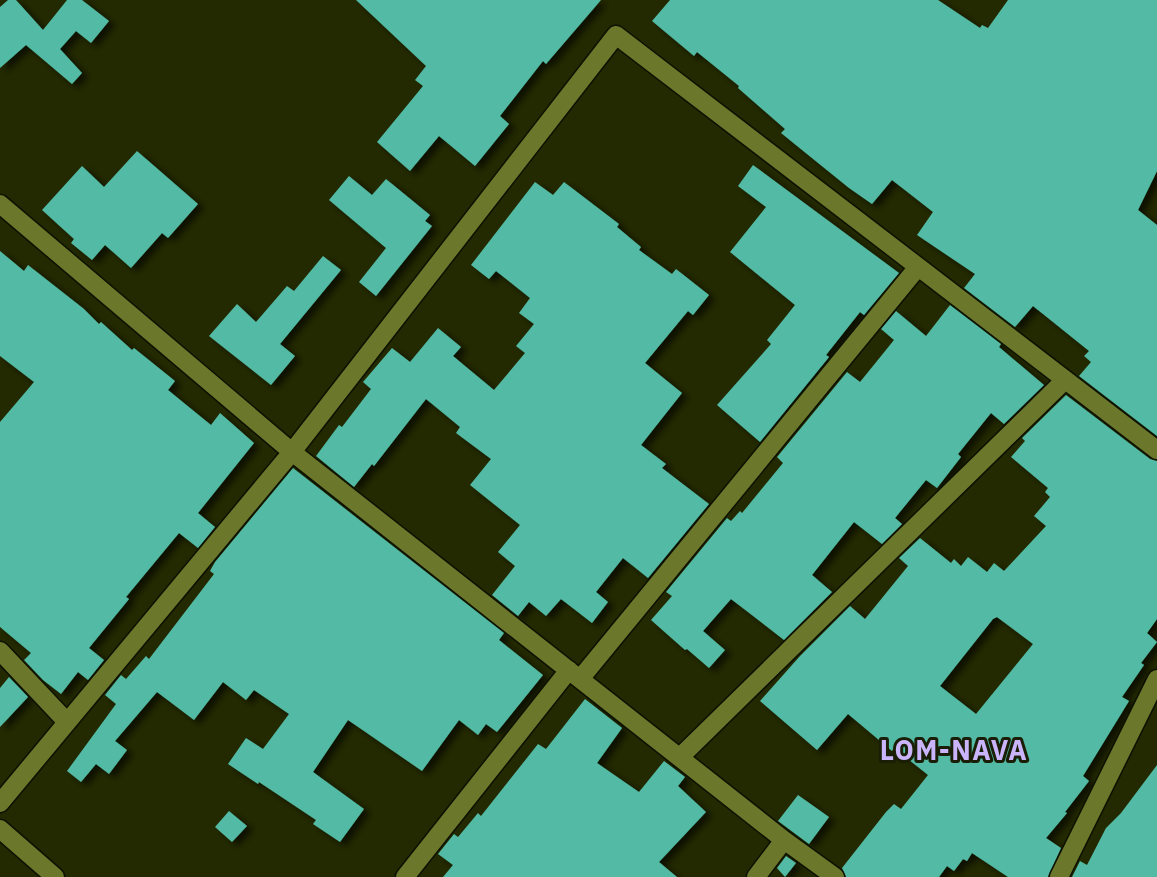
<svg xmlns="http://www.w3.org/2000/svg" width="1157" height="877" font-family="'IBM Plex Sans',sans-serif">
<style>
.building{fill:#52bba5;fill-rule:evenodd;filter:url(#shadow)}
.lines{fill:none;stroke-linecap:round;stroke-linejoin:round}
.minor-casing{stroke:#0d1100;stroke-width:21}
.minor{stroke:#6b772a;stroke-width:18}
.labels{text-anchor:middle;stroke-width:6;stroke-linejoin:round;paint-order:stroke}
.district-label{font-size:27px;font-weight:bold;letter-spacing:1.5px;fill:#cab5fc;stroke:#1a1e07}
</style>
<defs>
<filter id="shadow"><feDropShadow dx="6" dy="4" stdDeviation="3" flood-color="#0009"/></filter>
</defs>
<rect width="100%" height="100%" fill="#232900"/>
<path class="building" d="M 8,0 L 16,0 L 43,30 L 67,0 L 82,0 L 109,21 L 91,43 L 76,31 L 60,49 L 82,73 L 72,84 L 26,45 L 0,68 L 0,7 Z
M 356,0 L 601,0 L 546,64 L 543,61 L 500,116 L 509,124 L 475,166 L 439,136 L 410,171 L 377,142 L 423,86 L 415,80 L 426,66 Z
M 670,0 L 938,0 L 980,28 L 982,25 L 988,28 L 1008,0 L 1157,0 L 1157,171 L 1138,210 L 1157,225 L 1157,436 L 1079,376 L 1091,362 L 1084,356 L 1089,351 L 1033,306 L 1015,327 L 964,288 L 975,274 L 917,235 L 933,212 L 892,180 L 872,204 L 849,188 L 781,133 L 785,129 L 738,88 L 739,86 L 697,52 L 694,56 L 652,21 Z
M 137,151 L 198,204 L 168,238 L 162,233 L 131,268 L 105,245 L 92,260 L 71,243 L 74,239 L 42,210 L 82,166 L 104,187 Z
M 753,165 L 899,273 L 864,315 L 860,312 L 826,355 L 829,357 L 760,442 L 717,405 L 771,344 L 767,340 L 795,305 L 730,252 L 766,207 L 738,186 Z
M 349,176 L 372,195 L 386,179 L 430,215 L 425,221 L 432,226 L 376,296 L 359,282 L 386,248 L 329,200 Z
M 535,182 L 553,195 L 564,182 L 619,224 L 617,227 L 641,247 L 639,250 L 672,274 L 676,269 L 709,295 L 693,315 L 688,311 L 645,363 L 682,393 L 641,445 L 666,464 L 662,468 L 709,504 L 648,578 L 623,558 L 596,592 L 608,602 L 592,623 L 561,599 L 546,616 L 529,602 L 518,616 L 492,595 L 515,566 L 498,552 L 520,525 L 470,485 L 491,459 L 456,433 L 460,427 L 426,399 L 374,466 L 372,464 L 354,487 L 316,456 L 339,425 L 342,427 L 371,389 L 363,382 L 392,348 L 410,362 L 438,328 L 461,347 L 453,356 L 494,390 L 525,353 L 516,346 L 534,324 L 519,313 L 530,298 L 496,271 L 489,279 L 471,265 Z
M 0,251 L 24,271 L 28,265 L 84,309 L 99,324 L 101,322 L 132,350 L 134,348 L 175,381 L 168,390 L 211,425 L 220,413 L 254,443 L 198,513 L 215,527 L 198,548 L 179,533 L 126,597 L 129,599 L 89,648 L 104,660 L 88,680 L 78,672 L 61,694 L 43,680 L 24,660 L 31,653 L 0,627 L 0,422 L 34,382 L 0,356 Z
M 323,256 L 341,270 L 280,344 L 295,356 L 271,385 L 209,336 L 237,304 L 256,322 L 287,286 L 294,291 Z
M 950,305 L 1001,344 L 999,347 L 1044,385 L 1004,424 L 991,413 L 958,454 L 961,457 L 937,488 L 926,480 L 895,518 L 902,524 L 882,544 L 854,522 L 812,575 L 832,592 L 784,640 L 731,599 L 703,631 L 725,650 L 709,668 L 687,649 L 685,650 L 651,620 L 672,596 L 666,592 L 727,518 L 731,521 L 740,511 L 742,513 L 783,463 L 777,457 L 847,372 L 860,382 L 894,340 L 881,329 L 896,311 L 926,336 Z
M 1066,395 L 1150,459 L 1157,461 L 1157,619 L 1147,633 L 1157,642 L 1141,663 L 1144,665 L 1122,697 L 1129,701 L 1083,776 L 1089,781 L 1065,812 L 1067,813 L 1046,838 L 1061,848 L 1048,877 L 1008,877 L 972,853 L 967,861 L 963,859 L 954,871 L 947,866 L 939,877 L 846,877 L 842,868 L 886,812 L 894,804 L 901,809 L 928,775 L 894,748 L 892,751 L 848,714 L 817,750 L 760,701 L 800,656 L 850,606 L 865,619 L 908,566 L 899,558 L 920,538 L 951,563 L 954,559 L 961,566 L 968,557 L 987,572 L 994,563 L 1004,571 L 1046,526 L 1034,516 L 1050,497 L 1045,492 L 1048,488 L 1011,457 L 1025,441 L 1022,438 ZM 997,617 L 1033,644 L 976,714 L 940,686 L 993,619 Z
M 293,468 L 504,633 L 499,640 L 543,675 L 497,732 L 486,724 L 478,735 L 459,720 L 422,771 L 348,720 L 313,772 L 364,809 L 340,842 L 313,824 L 316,820 L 259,782 L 258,784 L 228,764 L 246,738 L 263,749 L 289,714 L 254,690 L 246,700 L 223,682 L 194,720 L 157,692 L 115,741 L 127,750 L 109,774 L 96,764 L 81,782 L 67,771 L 116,704 L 105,695 L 121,675 L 126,679 L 146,656 L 149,659 L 214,574 L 210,571 L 215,562 Z
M 9,677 L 28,697 L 0,727 L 0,688 Z
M 585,699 L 622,728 L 597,763 L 639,792 L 664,761 L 685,777 L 678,786 L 706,812 L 659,862 L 677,877 L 443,877 L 453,865 L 438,854 L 454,834 L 458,837 L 478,813 L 481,816 L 538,744 L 546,749 Z
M 1157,765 L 1157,877 L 1072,877 L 1080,861 L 1087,865 L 1106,828 L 1121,813 Z
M 798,795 L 829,817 L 809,844 L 778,821 Z
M 229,811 L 247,826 L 232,842 L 215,827 Z
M 786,856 L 796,863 L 785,877 L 777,868 Z"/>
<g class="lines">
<g class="minor-casing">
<path id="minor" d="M 0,204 L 292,452 L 784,840 L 835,877
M 0,651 L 67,722
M 580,679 L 918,267
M 680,757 L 1065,380
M 0,803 L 292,452 L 616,35 L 1157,450
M 0,829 L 55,877
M 405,877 L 569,670
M 756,877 L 784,840
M 1059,877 L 1157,679"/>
</g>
<use href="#minor" class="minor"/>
</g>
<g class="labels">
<g class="district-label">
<text x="954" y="760">LOM-NAVA</text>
</g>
</g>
</svg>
